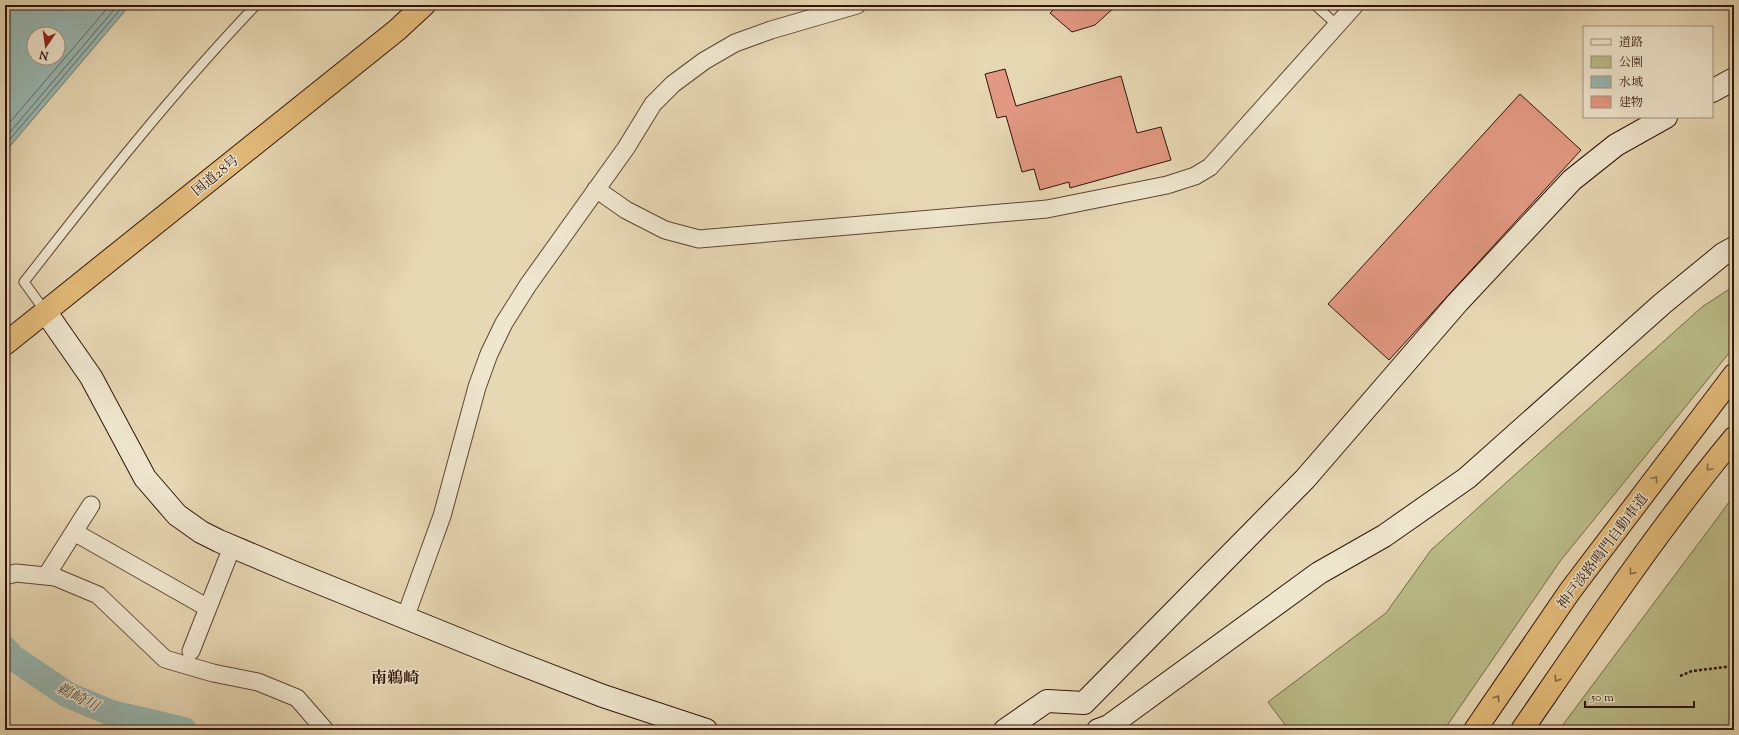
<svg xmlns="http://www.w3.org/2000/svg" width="1739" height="735" font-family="'Sorts Mill Goudy','Noto Serif JP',serif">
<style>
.green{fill:#bbbd89;stroke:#76684a}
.water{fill:#98b9b4;stroke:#6e7770;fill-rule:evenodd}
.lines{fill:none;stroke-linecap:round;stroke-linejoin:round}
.shore{stroke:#64665f;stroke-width:1}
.river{stroke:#98b9b4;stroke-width:26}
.building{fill:#e29882;stroke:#30140a}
.lane-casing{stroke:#5e4534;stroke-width:11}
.street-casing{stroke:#5e4534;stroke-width:19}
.secondary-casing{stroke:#30140a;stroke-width:24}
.highway-casing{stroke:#30140a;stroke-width:24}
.path{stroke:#30140a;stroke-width:2.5;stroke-dasharray:3 2;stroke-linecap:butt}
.lane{stroke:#efe6ce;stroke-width:9}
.street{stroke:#efe6ce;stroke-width:17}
.secondary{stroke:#efe6ce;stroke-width:22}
.highway{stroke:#e4bc7a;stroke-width:22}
.oneway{stroke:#8a6842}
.labels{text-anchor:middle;stroke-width:3;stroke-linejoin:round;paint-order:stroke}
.street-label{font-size:14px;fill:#30140a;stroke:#efe6ce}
.water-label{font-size:15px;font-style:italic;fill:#544e46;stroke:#efe6ce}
.quarter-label{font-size:16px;font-weight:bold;fill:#30140a;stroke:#efe6ce}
</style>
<rect width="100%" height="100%" fill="#e7d8b4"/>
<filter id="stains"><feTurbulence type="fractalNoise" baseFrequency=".005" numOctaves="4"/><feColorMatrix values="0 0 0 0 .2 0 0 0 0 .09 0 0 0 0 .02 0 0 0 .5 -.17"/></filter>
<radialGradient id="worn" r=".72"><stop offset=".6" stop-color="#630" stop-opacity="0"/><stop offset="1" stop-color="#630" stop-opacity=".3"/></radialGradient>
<path class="green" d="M 1734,286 L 1734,347 L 1561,560 L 1444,730 L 1289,730 L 1268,702 L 1386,613 L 1431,550 L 1702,307 Z
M 1734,495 L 1734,730 L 1559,730 L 1719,516 Z"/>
<path class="water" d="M 5,5 L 130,5 L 5,152 ZM 34,34 L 58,34 L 58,58 L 34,58 Z"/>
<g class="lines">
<path class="shore" d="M 5,128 L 110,5
M 5,138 L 118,5
M 5,145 L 124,5"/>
<path class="river" d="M 5,649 L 12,657 L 68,695 L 111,713 L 184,730"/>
</g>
<path class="building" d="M 1058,5 L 1117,5 L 1095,25 L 1072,32 L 1050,13 Z
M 1005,69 L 1016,106 L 1121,76 L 1137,133 L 1161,127 L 1171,160 L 1070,188 L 1069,182 L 1040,190 L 1034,169 L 1022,172 L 1006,116 L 997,118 L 985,74 Z
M 1520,94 L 1581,150 L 1389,360 L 1328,304 Z"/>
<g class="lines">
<g class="lane-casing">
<path id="lane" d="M 1315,5 L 1337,25
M 45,311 L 24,282 C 98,187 173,92 256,5"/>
</g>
<g class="street-casing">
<path id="street" d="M 596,189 L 626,210 L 665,230 L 699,239 L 1047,209 L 1167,185 L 1195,176 L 1210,167 L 1355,5
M 74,532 L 208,608
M 5,576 L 16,573 L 55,577 L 98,595 L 165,659 L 213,673 L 258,682 L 297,698 L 325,730
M 46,576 L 91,505
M 405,618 L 442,516 L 477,387 L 489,354 L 504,323 L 528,285 L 626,148 L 653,104 L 673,84 L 704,61 L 735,43 L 771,30 L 857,5
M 191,651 L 232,547"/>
</g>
<g class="secondary-casing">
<path id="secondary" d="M 1712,91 L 1734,79
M 45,311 L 91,377 L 145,478 L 177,515 L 201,532 L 219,541 L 295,573 L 505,658 L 603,696 L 706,730
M 1005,730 L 1047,701 L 1084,703 L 1305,479 L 1458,302 L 1572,180 L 1616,145 L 1666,117
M 1098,730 L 1109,726 L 1319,573 L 1384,536 L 1467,478 L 1662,304 L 1723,254 L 1734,248"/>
</g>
<g class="highway-casing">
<path id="highway" d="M 5,344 L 397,30 L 424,5
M 1475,730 L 1570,591 L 1734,375
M 1522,730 C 1590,631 1657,531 1734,438"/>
</g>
<path class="path" d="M 1680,676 L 1692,671 L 1734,666"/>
<use href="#lane" class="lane"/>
<use href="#street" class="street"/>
<use href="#secondary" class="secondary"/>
<use href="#highway" class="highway"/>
</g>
<defs><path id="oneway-chevron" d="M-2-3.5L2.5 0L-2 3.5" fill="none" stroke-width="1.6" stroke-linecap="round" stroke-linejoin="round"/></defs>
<g class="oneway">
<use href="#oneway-chevron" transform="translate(1709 468) rotate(130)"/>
<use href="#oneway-chevron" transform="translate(1655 479) rotate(-53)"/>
<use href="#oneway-chevron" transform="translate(1632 572) rotate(126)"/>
<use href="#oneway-chevron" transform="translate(1557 679) rotate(124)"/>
<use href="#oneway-chevron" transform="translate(1497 698) rotate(-56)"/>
</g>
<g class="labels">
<g class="street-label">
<text transform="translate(215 175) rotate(-39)" y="5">国道28号</text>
<text transform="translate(1602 551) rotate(-53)" y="5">神戸淡路鳴門自動車道</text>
</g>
<g class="water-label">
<text transform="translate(78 697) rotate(27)" y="5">鵜崎川</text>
</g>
<g class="quarter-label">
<text x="395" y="683">南鵜崎</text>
</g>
</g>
<rect width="1739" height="735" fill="none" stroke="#e7d8b4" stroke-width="20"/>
<rect x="6" y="6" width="1727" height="723" fill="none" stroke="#30140a" stroke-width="2"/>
<rect x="10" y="10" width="1719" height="715" fill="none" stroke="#30140a"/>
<rect x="1583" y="26" width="130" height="92" fill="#efe6ce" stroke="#a39280"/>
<rect x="1591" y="39" width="20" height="6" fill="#efe6ce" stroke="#a39280"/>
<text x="1619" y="46" font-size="12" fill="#30140a">道路</text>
<rect x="1591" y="56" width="20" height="12" fill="#bbbd89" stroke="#a39280"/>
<text x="1619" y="66" font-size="12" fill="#30140a">公園</text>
<rect x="1591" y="76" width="20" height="12" fill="#98b9b4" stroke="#a39280"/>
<text x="1619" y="86" font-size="12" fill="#30140a">水域</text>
<rect x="1591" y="96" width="20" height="12" fill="#e29882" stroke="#a39280"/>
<text x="1619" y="106" font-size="12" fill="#30140a">建物</text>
<g transform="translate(46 46) rotate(193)"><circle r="19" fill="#efe6ce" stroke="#a39280"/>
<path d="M0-3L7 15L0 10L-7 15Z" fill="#8f2418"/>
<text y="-6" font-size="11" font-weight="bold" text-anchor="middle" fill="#30140a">N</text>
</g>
<path d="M1585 701v6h109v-6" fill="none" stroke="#30140a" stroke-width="2"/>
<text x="1591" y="701" font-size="12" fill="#30140a" stroke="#efe6ce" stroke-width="3" paint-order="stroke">50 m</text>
<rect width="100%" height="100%" filter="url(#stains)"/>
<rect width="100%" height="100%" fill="url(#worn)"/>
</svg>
